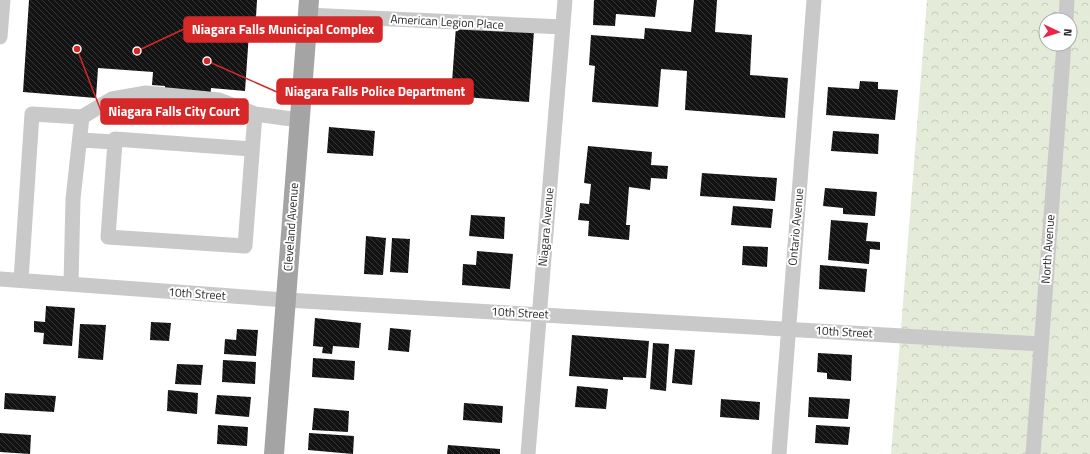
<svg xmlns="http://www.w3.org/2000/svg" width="1090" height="454" font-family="'Titillium Web',sans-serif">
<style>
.forest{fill:url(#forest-crowns);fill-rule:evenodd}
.building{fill:url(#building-back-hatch)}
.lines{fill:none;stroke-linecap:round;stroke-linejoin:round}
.minor{stroke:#c9c9c9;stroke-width:15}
.major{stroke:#a4a4a4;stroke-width:20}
.labels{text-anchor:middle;stroke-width:4;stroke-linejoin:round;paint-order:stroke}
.street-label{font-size:12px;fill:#2c2c2c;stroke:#fff}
.leader{fill:none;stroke:#d62828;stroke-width:1.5}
.callout-dot{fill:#d62828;stroke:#fff;stroke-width:1.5}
.callout{fill:#d62828;stroke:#d62828;stroke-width:1.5}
.callout-label{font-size:13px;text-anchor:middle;font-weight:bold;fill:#fff}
</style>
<defs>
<pattern id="forest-crowns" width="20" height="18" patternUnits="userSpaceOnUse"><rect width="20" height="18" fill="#e4ebd9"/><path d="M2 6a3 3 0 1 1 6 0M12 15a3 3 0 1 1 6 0" fill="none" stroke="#c4caba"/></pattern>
<pattern id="building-back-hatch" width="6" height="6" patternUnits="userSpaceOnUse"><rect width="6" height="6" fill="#131313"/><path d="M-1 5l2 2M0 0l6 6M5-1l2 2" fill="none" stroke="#363636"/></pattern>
</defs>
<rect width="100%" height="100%" fill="#fff"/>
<path class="forest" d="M 927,0 L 1090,0 L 1090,454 L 891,454 ZM 1046,20 L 1070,20 L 1070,44 L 1046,44 Z"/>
<path class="building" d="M 29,0 L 257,0 L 255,34 L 249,33 L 245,91 L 211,88 L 210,104 L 164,101 L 165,86 L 152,85 L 153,72 L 98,68 L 96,98 L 23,92 Z
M 594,0 L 657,0 L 655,17 L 616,14 L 615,26 L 593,25 Z
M 694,0 L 717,0 L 715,32 L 752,35 L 750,75 L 788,78 L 785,118 L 685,110 L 687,71 L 661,69 L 658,107 L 592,102 L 595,66 L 589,65 L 591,35 L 644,39 L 645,28 L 691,32 Z
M 456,26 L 534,31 L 529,102 L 451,96 Z
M 860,81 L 878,82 L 878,89 L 898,90 L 895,120 L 826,115 L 828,87 L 859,89 Z
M 329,127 L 375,131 L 373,156 L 327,153 Z
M 833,131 L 879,134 L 878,154 L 831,151 Z
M 588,146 L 652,152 L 651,165 L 668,166 L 667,179 L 651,178 L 650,190 L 629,187 L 626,225 L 630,225 L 629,240 L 588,236 L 589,221 L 578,220 L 580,203 L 589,204 L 591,184 L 584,183 Z
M 702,173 L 777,178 L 775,201 L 700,196 Z
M 825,188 L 877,192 L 875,216 L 843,214 L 843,208 L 823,206 Z
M 733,206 L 773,209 L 771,228 L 731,225 Z
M 471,215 L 505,217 L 504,239 L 469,236 Z
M 831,220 L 868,223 L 866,241 L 880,242 L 880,250 L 870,249 L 869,264 L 828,260 Z
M 366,236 L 386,238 L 383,275 L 364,274 Z
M 392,238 L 410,239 L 408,273 L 390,272 Z
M 743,246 L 768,247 L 767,267 L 742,265 Z
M 477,251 L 513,254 L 510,289 L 462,285 L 463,264 L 476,265 Z
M 820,265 L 867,269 L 865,292 L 819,289 Z
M 46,306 L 75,308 L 72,346 L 43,344 L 44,333 L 34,332 L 34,321 L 45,322 Z
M 315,318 L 361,323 L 359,348 L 333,346 L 332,354 L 322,353 L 323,347 L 313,346 Z
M 151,322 L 171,323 L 169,341 L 150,340 Z
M 80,324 L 106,325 L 103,360 L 78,358 Z
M 390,328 L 411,330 L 409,352 L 388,350 Z
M 237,329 L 258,330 L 256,356 L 224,354 L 225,339 L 236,340 Z
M 572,335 L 649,341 L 646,378 L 623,377 L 623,380 L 569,376 Z
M 653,343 L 669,344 L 666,391 L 650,389 Z
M 675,349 L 695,350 L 692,385 L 672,383 Z
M 818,353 L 852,355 L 851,381 L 827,379 L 827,373 L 817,372 Z
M 313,358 L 355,361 L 354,380 L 312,377 Z
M 223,360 L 256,362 L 255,384 L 222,382 Z
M 177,364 L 203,365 L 201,385 L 175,384 Z
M 577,386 L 608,389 L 606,409 L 575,407 Z
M 168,390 L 198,393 L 197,414 L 167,411 Z
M 5,393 L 56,396 L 54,412 L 4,409 Z
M 217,395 L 251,397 L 249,417 L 215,414 Z
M 809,397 L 850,399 L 848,419 L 808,417 Z
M 721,399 L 760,402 L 759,420 L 720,417 Z
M 464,403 L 503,406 L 502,423 L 463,420 Z
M 314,408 L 349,411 L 348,432 L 312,430 Z
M 218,425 L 248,427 L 247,446 L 217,444 Z
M 816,425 L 850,427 L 848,445 L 815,443 Z
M 0,433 L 31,435 L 30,454 L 0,452 Z
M 309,433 L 354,436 L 353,454 L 308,450 Z
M 448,445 L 500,449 L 500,454 L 447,454 Z"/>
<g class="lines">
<path class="minor" d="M 307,15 L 563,27
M 1066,20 L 1067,0
M 0,37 L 3,0
M 82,117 L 112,99 L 146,93 L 219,100 L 255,114 L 299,120
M 80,140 L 115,142 L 108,237 L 245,246 L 255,114
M 115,142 L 115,139 L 252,149
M 0,279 L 286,300 L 1041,344
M 21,280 L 32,114 L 82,117
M 71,284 L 73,199 L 82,117
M 528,454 L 565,0
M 779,454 L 814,0
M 1033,454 L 1064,44"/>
<path class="major" d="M 274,454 L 309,0"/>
</g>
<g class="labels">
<g class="street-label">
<text transform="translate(447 22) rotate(3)" y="4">American Legion Place</text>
<text transform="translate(291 227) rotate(-86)" y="4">Cleveland Avenue</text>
<text transform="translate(546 227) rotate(-85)" y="4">Niagara Avenue</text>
<text transform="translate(796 227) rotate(-85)" y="4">Ontario Avenue</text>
<text transform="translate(1048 249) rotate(-86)" y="4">North Avenue</text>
<text transform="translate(197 294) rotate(4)" y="4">10th Street</text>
<text transform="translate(520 313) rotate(3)" y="4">10th Street</text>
<text transform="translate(844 332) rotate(3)" y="4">10th Street</text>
</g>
</g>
<path class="leader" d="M137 51L184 29M207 61L277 92M77 49L101 111"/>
<g class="callout-dot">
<circle cx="137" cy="51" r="4"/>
<circle cx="207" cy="61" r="4"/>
<circle cx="77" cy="49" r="4"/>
</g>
<g class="callout">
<rect x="184" y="17" width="198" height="25" rx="4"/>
<rect x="277" y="79" width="196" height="25" rx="4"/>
<rect x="101" y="99" width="147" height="25" rx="4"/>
</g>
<g class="callout-label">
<text x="283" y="34">Niagara Falls Municipal Complex</text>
<text x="375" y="96">Niagara Falls Police Department</text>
<text x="174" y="116">Niagara Falls City Court</text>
</g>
<g transform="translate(1058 32) rotate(94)"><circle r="19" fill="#ffffff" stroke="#ababab"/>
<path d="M0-3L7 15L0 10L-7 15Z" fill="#ed2448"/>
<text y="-6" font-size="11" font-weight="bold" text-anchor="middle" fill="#2c2c2c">N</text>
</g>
</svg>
